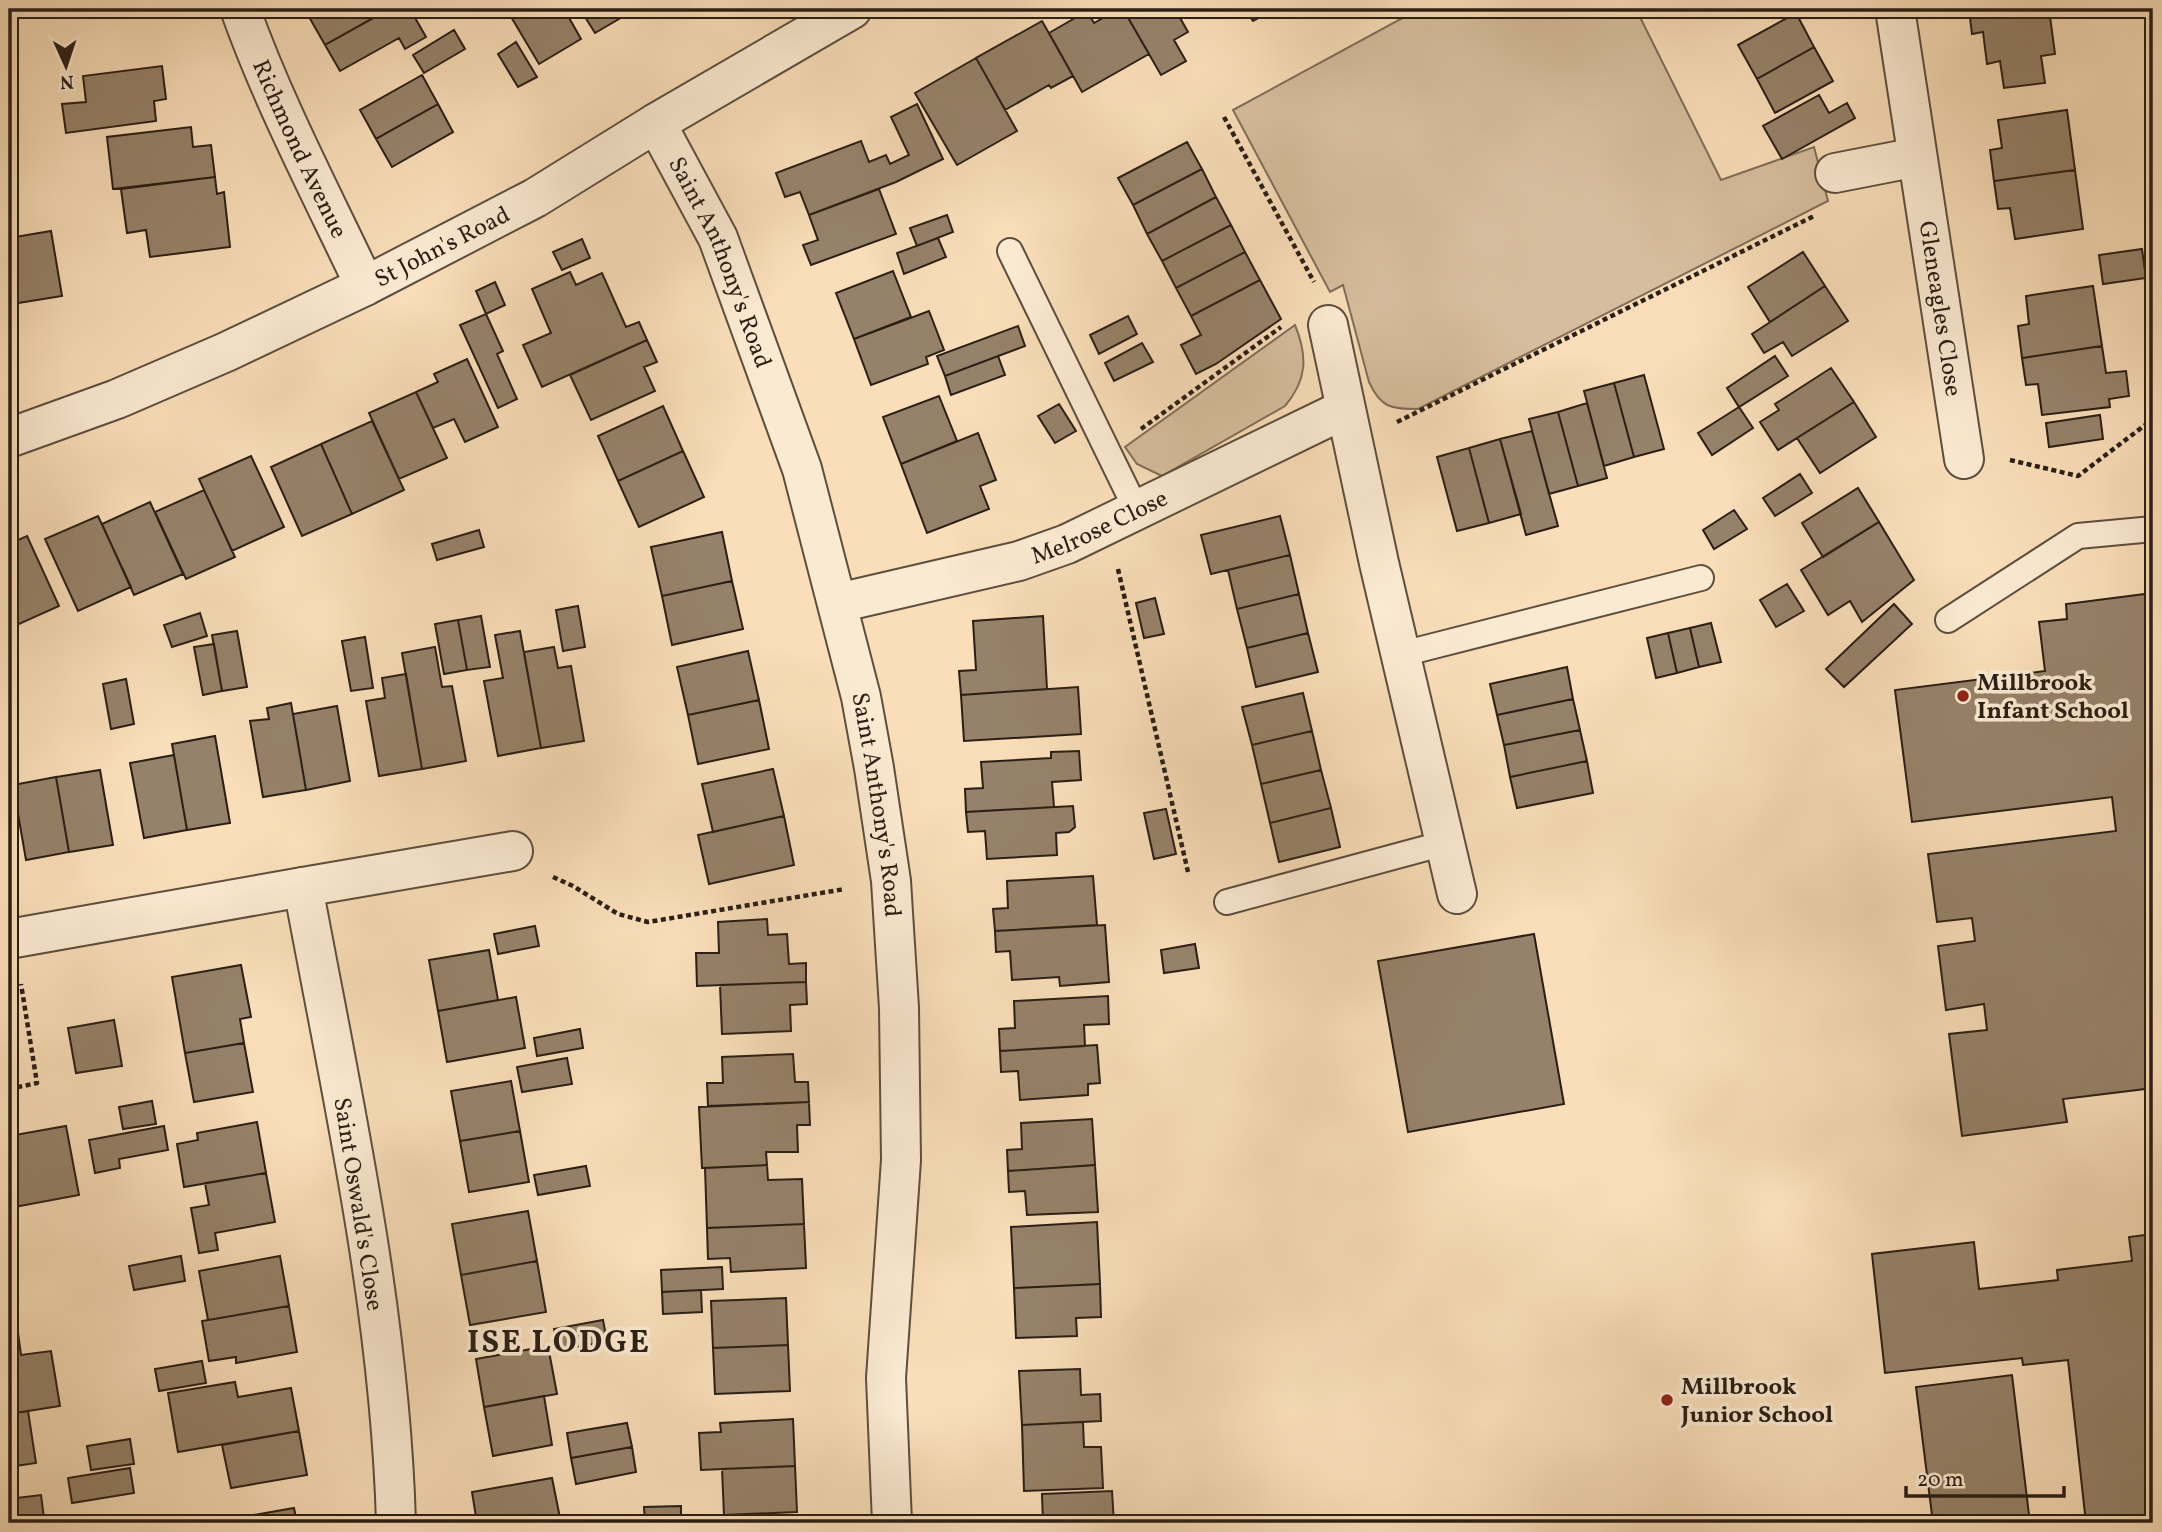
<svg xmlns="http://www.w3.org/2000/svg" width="2162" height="1532" font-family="Vollkorn,serif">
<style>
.green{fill:#d6bd9d;stroke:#806e59;stroke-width:2}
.building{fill:#96826a;stroke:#2b1e15;stroke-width:2}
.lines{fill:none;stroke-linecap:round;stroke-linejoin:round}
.service-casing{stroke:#5e4e3e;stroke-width:28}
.minor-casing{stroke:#5e4e3e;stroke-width:42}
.path{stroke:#2b1e15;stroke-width:4.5;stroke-dasharray:5 3.5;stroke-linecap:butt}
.service{stroke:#fbead2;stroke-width:24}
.minor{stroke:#fbead2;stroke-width:38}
.poi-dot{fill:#8f2418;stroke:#fbead2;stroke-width:2.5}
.labels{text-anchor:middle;stroke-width:7;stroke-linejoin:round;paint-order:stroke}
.street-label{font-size:24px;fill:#2b1e15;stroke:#fbead2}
.poi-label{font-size:24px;font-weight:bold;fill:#2b1e15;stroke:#fbead2;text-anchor:start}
.district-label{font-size:32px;font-weight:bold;letter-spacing:2px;fill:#2b1e15;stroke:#fbead2}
</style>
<rect width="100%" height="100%" fill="#f9deb9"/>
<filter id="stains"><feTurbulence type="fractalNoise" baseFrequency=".00286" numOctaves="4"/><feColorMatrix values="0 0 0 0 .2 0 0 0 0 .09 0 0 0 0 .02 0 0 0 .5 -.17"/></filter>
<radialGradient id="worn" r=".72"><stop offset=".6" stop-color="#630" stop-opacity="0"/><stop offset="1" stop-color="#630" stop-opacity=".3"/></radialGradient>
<path class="green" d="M 1419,9 L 1636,9 L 1721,180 L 1814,147 L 1828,201 L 1418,409 C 1391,409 1381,408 1369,382 L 1343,285 L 1330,292 L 1233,110 Z
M 1295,325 C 1308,357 1307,380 1285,406 L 1162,476 L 1137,464 L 1125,447 Z"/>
<path class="building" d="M 318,9 L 385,9 L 386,11 L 325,45 L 308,15 Z
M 389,9 L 410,9 L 426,37 L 405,49 L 399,38 L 340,71 L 325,45 Z
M 497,9 L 564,9 L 581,39 L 539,64 L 507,10 L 500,14 Z
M 580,9 L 636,9 L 595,33 Z
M 1119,9 L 1123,9 L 1149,54 L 1082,92 L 1049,33 L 1087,11 L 1094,23 Z
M 1123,9 L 1175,9 L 1188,32 L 1174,40 L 1186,61 L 1161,75 Z
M 1245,9 L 1275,9 L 1253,21 Z
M 1969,9 L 2049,9 L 2055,54 L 2041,56 L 2045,83 L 2004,88 L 2000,61 L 1987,64 L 1983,32 L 1972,34 Z
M 1796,13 L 1814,47 L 1757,79 L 1738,45 Z
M 1042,21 L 1073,76 L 1051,88 L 1049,85 L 1005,110 L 976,58 Z
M 454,30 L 465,49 L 424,73 L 413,55 Z
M 516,42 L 537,77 L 518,87 L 498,54 Z
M 1814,47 L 1833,81 L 1775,113 L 1757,79 Z
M 976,58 L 1017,131 L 957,165 L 915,93 Z
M 162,66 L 166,99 L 154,101 L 156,121 L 66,133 L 62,104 L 86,102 L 83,76 Z
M 422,75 L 438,104 L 376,139 L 360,110 Z
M 1819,95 L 1829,113 L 1847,103 L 1855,118 L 1782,159 L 1763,126 Z
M 438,104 L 453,132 L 392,167 L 376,139 Z
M 917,104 L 943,159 L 896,182 L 809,215 L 800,192 L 785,197 L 776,173 L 861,141 L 869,162 L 886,155 L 890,164 L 909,155 L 891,117 Z
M 2067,110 L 2075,170 L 1994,181 L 1990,150 L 2002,148 L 1998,120 Z
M 191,127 L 193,147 L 211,145 L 215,177 L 113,189 L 107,137 Z
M 1187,142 L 1202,169 L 1133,205 L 1118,178 Z
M 1202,169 L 1216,197 L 1147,234 L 1133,205 Z
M 2075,170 L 2083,229 L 2015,239 L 2010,208 L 1998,209 L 1994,181 Z
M 215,177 L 217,194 L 224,192 L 230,247 L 150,257 L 146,230 L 127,233 L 121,189 Z
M 879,189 L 896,234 L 811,265 L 803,245 L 818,240 L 809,215 Z
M 1216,197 L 1231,225 L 1162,261 L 1147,234 Z
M 947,215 L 953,232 L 917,246 L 910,228 Z
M 1231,225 L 1245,252 L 1176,288 L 1162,261 Z
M 51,231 L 62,296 L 12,304 L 9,284 L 9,238 Z
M 938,238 L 946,257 L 904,274 L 897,253 Z
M 582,239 L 590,258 L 562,270 L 553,252 Z
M 2142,249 L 2146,278 L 2103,284 L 2099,255 Z
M 1245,252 L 1260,280 L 1191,316 L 1176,288 Z
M 1803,252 L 1825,286 L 1770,322 L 1748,287 Z
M 893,271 L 911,317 L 854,339 L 836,293 Z
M 570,272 L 576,285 L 602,273 L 626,327 L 639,322 L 647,340 L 542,387 L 523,345 L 551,333 L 532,289 Z
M 1260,280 L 1281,319 L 1216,364 L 1196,374 L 1181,345 L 1201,335 L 1191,316 Z
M 495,282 L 505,305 L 486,314 L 476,291 Z
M 1825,286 L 1848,321 L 1792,356 L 1783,342 L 1764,353 L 1752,334 Z
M 2093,286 L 2102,346 L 2022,358 L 2018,326 L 2029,324 L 2026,296 Z
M 929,311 L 944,350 L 926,357 L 928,364 L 871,385 L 854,339 Z
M 486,314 L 503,351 L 497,354 L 517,399 L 498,408 L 460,325 Z
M 1128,316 L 1137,334 L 1099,354 L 1090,335 Z
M 1018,326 L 1025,346 L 945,376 L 937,356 Z
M 647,340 L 657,362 L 644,367 L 655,391 L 591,420 L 570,375 Z
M 1142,343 L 1153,362 L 1114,381 L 1105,363 Z
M 2102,346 L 2106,373 L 2126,371 L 2129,396 L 2109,399 L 2110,407 L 2042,415 L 2038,384 L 2026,385 L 2022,358 Z
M 998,356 L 1005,375 L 951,395 L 945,376 Z
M 1775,356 L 1788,376 L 1739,407 L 1727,388 Z
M 467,359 L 498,427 L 465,442 L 454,419 L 433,428 L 416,392 L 438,382 L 434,374 Z
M 1831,368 L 1854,402 L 1778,450 L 1760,422 L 1779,410 L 1775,404 Z
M 1644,375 L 1664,449 L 1634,457 L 1614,383 Z
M 1614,383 L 1634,457 L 1604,466 L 1584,391 Z
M 416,392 L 447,458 L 399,479 L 369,413 Z
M 939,396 L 957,441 L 901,464 L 883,417 Z
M 1854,402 L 1876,437 L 1820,473 L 1797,438 Z
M 1587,403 L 1607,478 L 1578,486 L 1558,412 Z
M 1059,404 L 1076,431 L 1055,443 L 1038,416 Z
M 663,406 L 683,451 L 618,481 L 598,436 Z
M 1739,407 L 1753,428 L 1712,455 L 1698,433 Z
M 1558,412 L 1578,486 L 1549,494 L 1529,419 Z
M 2100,415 L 2103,439 L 2049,447 L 2046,423 Z
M 372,421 L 404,490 L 352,514 L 321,444 Z
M 1532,431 L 1558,526 L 1526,535 L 1500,439 Z
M 978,433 L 996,480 L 980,486 L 989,509 L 927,533 L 901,464 Z
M 1500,439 L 1521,514 L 1489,523 L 1469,448 Z
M 321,444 L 352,514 L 302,536 L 271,467 Z
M 1469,448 L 1489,523 L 1457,531 L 1437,457 Z
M 683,451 L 704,497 L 639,527 L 618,481 Z
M 251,456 L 284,527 L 232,551 L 199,479 Z
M 1800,474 L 1812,493 L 1775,516 L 1763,498 Z
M 1858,488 L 1879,522 L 1823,557 L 1802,523 Z
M 204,490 L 235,557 L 186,579 L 155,512 Z
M 150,502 L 183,574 L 134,595 L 102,524 Z
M 1734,510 L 1747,529 L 1714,549 L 1703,530 Z
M 98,516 L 131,587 L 78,611 L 45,539 Z
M 1280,516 L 1290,555 L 1211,574 L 1201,535 Z
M 1879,522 L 1914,580 L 1862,622 L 1850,601 L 1828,615 L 1801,570 Z
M 479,530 L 484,547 L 437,560 L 432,544 Z
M 722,532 L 732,581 L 662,596 L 651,547 Z
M 27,536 L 59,606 L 10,628 L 9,544 Z
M 1290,555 L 1299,594 L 1237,609 L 1228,570 Z
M 732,581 L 743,629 L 672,645 L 662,596 Z
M 1787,584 L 1804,611 L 1776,627 L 1760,600 Z
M 2153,593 L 2153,1088 L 2063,1099 L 2067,1122 L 1962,1136 L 1949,1034 L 1987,1030 L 1984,1004 L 1946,1010 L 1938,946 L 1975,941 L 1972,918 L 1937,922 L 1928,854 L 2116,831 L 2112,797 L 1912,822 L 1895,690 L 2045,671 L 2039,622 L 2067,619 L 2066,604 Z
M 1299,594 L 1308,633 L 1247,648 L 1237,609 Z
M 1155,598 L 1164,634 L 1144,638 L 1136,603 Z
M 1894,604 L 1912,624 L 1844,687 L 1826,669 Z
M 578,606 L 585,647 L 563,651 L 556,610 Z
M 200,613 L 207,636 L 172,647 L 164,625 Z
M 481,616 L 490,667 L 467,670 L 458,620 Z
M 1043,616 L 1047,689 L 961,695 L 959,671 L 976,670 L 973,621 Z
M 458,620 L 467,670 L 444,674 L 435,624 Z
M 1711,623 L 1721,662 L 1699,667 L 1690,628 Z
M 1690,628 L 1699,667 L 1677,673 L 1668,633 Z
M 237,631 L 247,687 L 222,691 L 212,635 Z
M 520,631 L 541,748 L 498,756 L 484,681 L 503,678 L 495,635 Z
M 1308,633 L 1318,672 L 1256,687 L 1247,648 Z
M 1668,633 L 1677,673 L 1656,678 L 1647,638 Z
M 365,637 L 373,688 L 351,691 L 342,641 Z
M 214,644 L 222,691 L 203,695 L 194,647 Z
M 435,647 L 442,687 L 452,686 L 466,761 L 422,769 L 402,653 Z
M 554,647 L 558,668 L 571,666 L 584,741 L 541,748 L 524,652 Z
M 748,651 L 759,700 L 688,715 L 677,667 Z
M 1567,667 L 1573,699 L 1497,715 L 1490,684 Z
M 406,674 L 422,769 L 379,776 L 366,701 L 385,698 L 382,678 Z
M 126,679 L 134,724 L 111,729 L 103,684 Z
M 1078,687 L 1081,734 L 964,741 L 961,695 Z
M 1303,693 L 1312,731 L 1252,745 L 1242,707 Z
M 1573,699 L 1580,730 L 1504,745 L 1497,715 Z
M 759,700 L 769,749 L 698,764 L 688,715 Z
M 291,703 L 306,790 L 263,797 L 250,721 L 269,719 L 267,708 Z
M 337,706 L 350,781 L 306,790 L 293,714 Z
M 9,708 L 16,747 L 9,748 Z
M 1580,730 L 1587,761 L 1510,777 L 1504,745 Z
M 1312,731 L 1321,770 L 1261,784 L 1252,745 Z
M 215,736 L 230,823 L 187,830 L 172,744 Z
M 1079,751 L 1081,780 L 1052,782 L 1054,807 L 966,812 L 965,789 L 983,788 L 981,762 L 1051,758 L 1051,752 Z
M 174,755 L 187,830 L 144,838 L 130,763 Z
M 1587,761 L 1593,793 L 1517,808 L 1510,777 Z
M 773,769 L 784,816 L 713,832 L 702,784 Z
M 100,770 L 113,845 L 69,852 L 56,777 Z
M 1321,770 L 1331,808 L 1270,823 L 1261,784 Z
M 56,777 L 69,852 L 26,860 L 13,785 Z
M 1073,806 L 1075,827 L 1069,832 L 1056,833 L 1057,855 L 987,859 L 985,831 L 968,832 L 966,812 Z
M 1331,808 L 1340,847 L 1279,862 L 1270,823 Z
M 1166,809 L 1176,854 L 1154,859 L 1144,813 Z
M 784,816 L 794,865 L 709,884 L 698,835 Z
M 1093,876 L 1097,925 L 995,931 L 993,909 L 1008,908 L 1007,881 Z
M 767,919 L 768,935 L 787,934 L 789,964 L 806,963 L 806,982 L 697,986 L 696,953 L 719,953 L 718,922 Z
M 1105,925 L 1109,982 L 1060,986 L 1059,977 L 1012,980 L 1010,951 L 996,952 L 995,931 Z
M 535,926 L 539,946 L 498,954 L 494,934 Z
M 1534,934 L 1564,1104 L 1408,1132 L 1378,961 Z
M 1195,944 L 1199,968 L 1164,973 L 1161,950 Z
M 489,950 L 498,1000 L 438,1011 L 429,960 Z
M 241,965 L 251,1017 L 240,1019 L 244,1043 L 185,1053 L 172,977 Z
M 806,982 L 807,1004 L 790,1005 L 791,1031 L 722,1034 L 720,985 Z
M 1108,996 L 1109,1024 L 1084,1025 L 1085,1046 L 1000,1051 L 999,1029 L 1015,1028 L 1014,1001 Z
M 516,997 L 525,1048 L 447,1062 L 438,1011 Z
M 114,1020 L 122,1066 L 76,1073 L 68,1028 Z
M 580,1029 L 583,1048 L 537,1056 L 534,1038 Z
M 244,1043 L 253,1092 L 194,1102 L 185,1053 Z
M 1097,1045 L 1100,1083 L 1088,1084 L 1088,1095 L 1020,1100 L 1018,1071 L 1001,1072 L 1000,1051 Z
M 793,1054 L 795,1082 L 808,1082 L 809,1102 L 708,1106 L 707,1083 L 723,1083 L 722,1057 Z
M 567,1058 L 572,1084 L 522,1092 L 517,1067 Z
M 511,1081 L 520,1131 L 460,1141 L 451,1091 Z
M 152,1101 L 156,1124 L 123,1129 L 119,1107 Z
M 809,1102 L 810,1125 L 797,1125 L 798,1152 L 766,1152 L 767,1165 L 702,1168 L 699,1107 Z
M 1092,1119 L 1095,1165 L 1008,1171 L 1007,1150 L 1022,1149 L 1021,1123 Z
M 257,1122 L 266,1173 L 184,1187 L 177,1144 L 198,1140 L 197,1133 Z
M 66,1126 L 79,1195 L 9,1208 L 9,1136 Z
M 164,1126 L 168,1150 L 119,1159 L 120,1168 L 95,1173 L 89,1140 Z
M 520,1131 L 529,1182 L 469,1192 L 460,1141 Z
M 767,1165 L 768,1180 L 802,1179 L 804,1224 L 707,1228 L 705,1168 Z
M 1095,1165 L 1098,1212 L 1027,1215 L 1025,1191 L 1009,1192 L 1008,1171 Z
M 586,1166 L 590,1186 L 538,1195 L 534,1175 Z
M 266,1173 L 275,1222 L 215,1233 L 218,1250 L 199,1253 L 191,1208 L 209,1205 L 205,1183 Z
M 528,1211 L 537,1261 L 461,1275 L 452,1224 Z
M 1097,1222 L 1100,1284 L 1014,1288 L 1011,1227 Z
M 804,1224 L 806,1268 L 731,1272 L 730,1258 L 708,1259 L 707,1228 Z
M 2153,1234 L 2153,1523 L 2086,1523 L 2068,1360 L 2023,1365 L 2022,1358 L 1885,1373 L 1872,1254 L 1974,1242 L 1979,1289 L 2058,1280 L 2057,1270 L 2132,1261 L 2129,1237 Z
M 181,1256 L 185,1281 L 134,1290 L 129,1266 Z
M 280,1256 L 289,1306 L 208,1320 L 199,1271 Z
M 537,1261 L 546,1312 L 470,1325 L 461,1275 Z
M 722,1267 L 723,1289 L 662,1292 L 661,1270 Z
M 1100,1284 L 1101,1317 L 1076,1318 L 1077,1336 L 1016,1338 L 1014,1288 Z
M 701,1290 L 702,1312 L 663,1314 L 662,1292 Z
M 786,1298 L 788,1345 L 713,1348 L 711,1301 Z
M 289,1306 L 297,1352 L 236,1363 L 236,1357 L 209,1361 L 202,1321 Z
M 16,1318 L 21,1355 L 51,1351 L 60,1406 L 9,1414 L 9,1320 Z
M 603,1320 L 607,1341 L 558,1351 L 554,1329 Z
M 788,1345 L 790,1391 L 715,1394 L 713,1348 Z
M 548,1346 L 557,1394 L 484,1407 L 476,1359 Z
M 202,1361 L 206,1383 L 159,1391 L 155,1369 Z
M 1080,1369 L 1081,1395 L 1100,1394 L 1101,1421 L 1022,1425 L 1019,1371 Z
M 2012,1375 L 2030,1523 L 1933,1523 L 1916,1387 Z
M 235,1382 L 238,1397 L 291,1388 L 299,1431 L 178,1452 L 168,1393 Z
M 544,1396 L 552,1445 L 493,1456 L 484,1407 Z
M 28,1411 L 36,1463 L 9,1467 L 9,1414 Z
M 793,1419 L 795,1466 L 701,1470 L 699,1433 L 721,1432 L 720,1423 Z
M 1083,1422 L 1084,1447 L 1101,1447 L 1103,1488 L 1024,1491 L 1022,1425 Z
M 627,1423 L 632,1447 L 571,1458 L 567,1433 Z
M 299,1431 L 307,1475 L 231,1488 L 222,1445 Z
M 130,1439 L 134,1464 L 91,1470 L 87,1446 Z
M 632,1447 L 636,1472 L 576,1484 L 571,1458 Z
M 795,1466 L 797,1512 L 724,1515 L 722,1469 Z
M 130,1468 L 134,1493 L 72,1503 L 68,1478 Z
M 552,1478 L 561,1523 L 477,1523 L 472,1492 Z
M 1112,1491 L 1114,1523 L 1043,1523 L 1042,1494 Z
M 41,1495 L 44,1518 L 67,1515 L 68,1523 L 9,1523 L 9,1499 Z
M 681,1506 L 681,1523 L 645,1523 L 644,1507 Z
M 294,1508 L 297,1523 L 207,1523 Z"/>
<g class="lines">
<g class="service-casing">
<path id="service" d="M 1010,251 L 1137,511
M 1948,620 L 2078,536 L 2153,529
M 1402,654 L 1701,578
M 1227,902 L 1445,843"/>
</g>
<g class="minor-casing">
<g id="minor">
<path id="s1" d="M 240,9 C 274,104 322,195 365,286"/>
<path id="s2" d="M 1895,9 L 1964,459"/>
<path id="s3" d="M 656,123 L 718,238 L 802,469 L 861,697 L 874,768 L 891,881 L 899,1008 L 901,1160 L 886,1378 L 892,1523"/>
<path d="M 1835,173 L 1917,157"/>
<path d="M 1328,325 L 1379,563 L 1457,894"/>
<path id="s4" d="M 9,438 L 117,399 L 226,352 L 365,286 L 535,198 L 656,123 L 852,9"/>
<path id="s5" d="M 838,603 L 1019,561 L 1067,544 L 1345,409"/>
<path d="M 9,939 L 303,887"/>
<path d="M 396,1523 C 390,1309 342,1097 303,887 L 513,851"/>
</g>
</g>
<path class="path" d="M 1224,117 L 1314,282
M 1397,422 L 1816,215
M 1141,429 L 1281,327
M 2010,460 L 2078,476 L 2153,419
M 1118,569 L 1188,872
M 553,877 L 573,886 L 618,914 L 648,922 L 845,889
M 9,1089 L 37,1083 L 21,984"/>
<use href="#service" class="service"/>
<use href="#minor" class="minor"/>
</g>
<g class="poi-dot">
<circle cx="1963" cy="696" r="7"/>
<circle cx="1667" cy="1400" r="7"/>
</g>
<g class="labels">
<g class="street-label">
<text dy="8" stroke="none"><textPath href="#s1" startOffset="152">Richmond Avenue</textPath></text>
<text dy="8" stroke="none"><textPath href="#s4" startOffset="474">St John's Road</textPath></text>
<text dy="8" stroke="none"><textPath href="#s3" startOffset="154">Saint Anthony's Road</textPath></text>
<text dy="8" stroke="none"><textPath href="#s2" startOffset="303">Gleneagles Close</textPath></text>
<text dy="8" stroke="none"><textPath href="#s5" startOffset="273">Melrose Close</textPath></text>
<text dy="8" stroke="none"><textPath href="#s3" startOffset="721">Saint Anthony's Road</textPath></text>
<text transform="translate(359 1204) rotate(81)" y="8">Saint Oswald's Close</text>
</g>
<g class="poi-label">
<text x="1977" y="690">Millbrook<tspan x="1977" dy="28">Infant School</tspan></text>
<text x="1681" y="1394">Millbrook<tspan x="1681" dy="28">Junior School</tspan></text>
</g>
<g class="district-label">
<text x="559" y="1352">ISE LODGE</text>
</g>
</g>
<rect width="2162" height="1532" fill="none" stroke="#f9deb9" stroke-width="35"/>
<rect x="10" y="10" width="2141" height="1511" fill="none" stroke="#2b1e15" stroke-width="3.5"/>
<rect x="18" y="18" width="2127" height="1497" fill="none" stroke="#2b1e15" stroke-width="2"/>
<g transform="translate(66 66) rotate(177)" stroke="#fbead2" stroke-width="5" paint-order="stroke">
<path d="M0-5L12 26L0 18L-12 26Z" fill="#2b1e15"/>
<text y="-10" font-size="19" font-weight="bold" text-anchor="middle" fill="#2b1e15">N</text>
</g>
<path d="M1906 1486v10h158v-10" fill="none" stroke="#2b1e15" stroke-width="3.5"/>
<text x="1917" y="1486" font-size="21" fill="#2b1e15" stroke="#fbead2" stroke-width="5" paint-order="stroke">20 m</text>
<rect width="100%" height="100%" filter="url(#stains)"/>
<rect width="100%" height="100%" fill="url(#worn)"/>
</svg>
